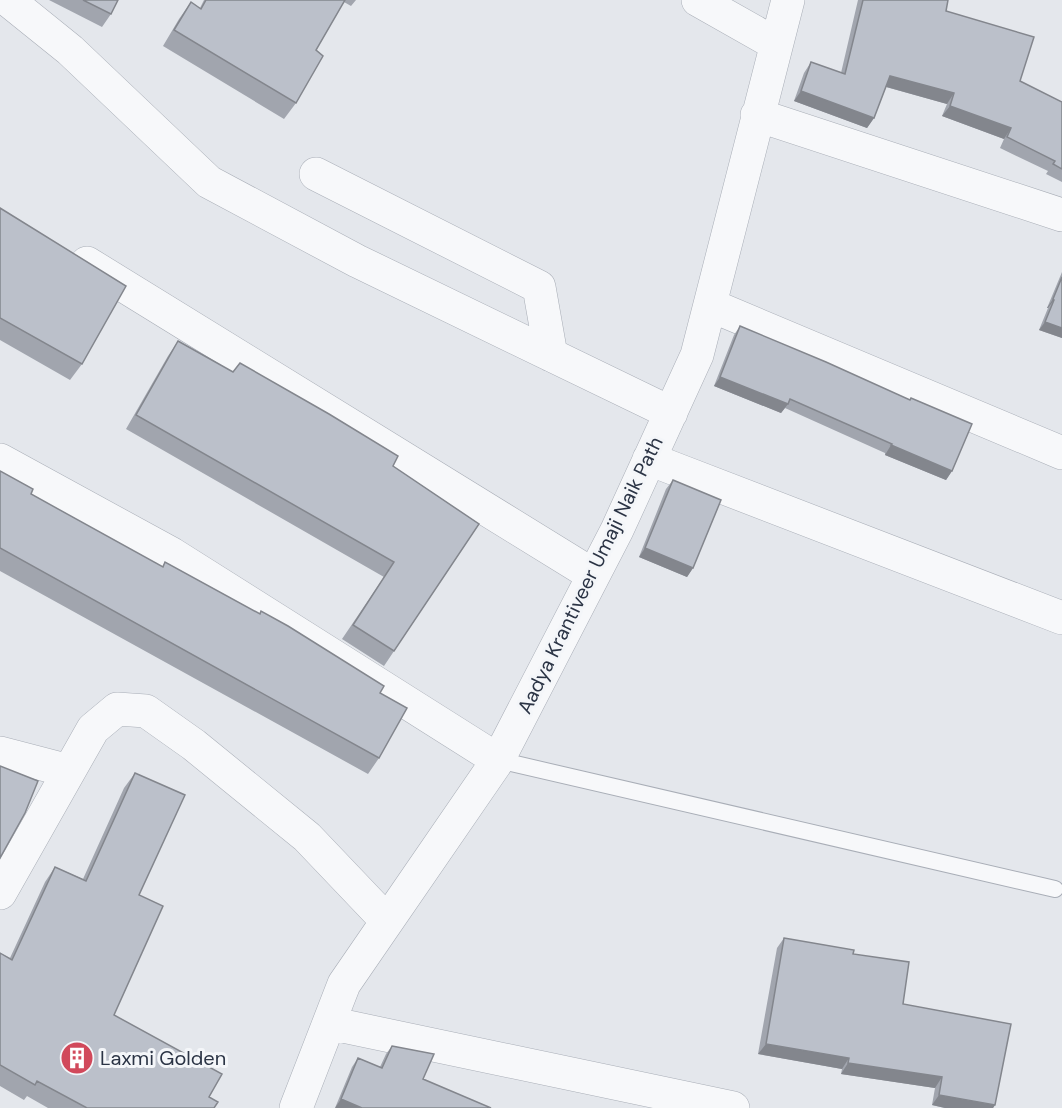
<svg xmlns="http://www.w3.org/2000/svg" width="1062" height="1108" font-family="'DM Sans',sans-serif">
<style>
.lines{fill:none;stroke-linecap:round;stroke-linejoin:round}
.service-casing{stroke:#a9aeb7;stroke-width:18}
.minor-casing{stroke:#a9aeb7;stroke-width:34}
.service{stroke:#f7f8fa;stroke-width:16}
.minor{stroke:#f7f8fa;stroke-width:33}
.wall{fill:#a1a5ae}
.shaded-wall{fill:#83868d}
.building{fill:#bbc0ca;stroke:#83868d;stroke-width:1.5}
.labels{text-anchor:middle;stroke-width:6;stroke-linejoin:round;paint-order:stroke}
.street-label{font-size:20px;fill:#2b3445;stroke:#f4f6f9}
.poi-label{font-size:20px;fill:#2b3445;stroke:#f4f6f9;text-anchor:start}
</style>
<rect width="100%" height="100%" fill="#e4e7ec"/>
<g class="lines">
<g class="service-casing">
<path id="service" d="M 498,760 L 1055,889"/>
</g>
<g class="minor-casing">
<path id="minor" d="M 8,0 L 70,50 L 209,182 L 357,261 L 671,413
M 698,0 L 776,44
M 757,115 L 1062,215
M 316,174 L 539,287 L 551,355
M 87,263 L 593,575
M 710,305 L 1062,453
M 649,459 L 1062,618
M 0,460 L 172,554 L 498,760
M 0,753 L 69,771
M 0,893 L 93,729 L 117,709 L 146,711 L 194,745 L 307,837 L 387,921
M 329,1023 L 733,1108
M 296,1108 L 344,984 L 498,760 L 617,530 L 697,355 L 788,0"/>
</g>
<use href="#service" class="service"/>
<use href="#minor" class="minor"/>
</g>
<path class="wall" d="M 49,0 L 118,0 L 111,14 L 102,27 Z
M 204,0 L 356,0 L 351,6 L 344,2 L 316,50 L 296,103 L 284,119 L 163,46 L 179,19 L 191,2 L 200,8 Z
M 858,0 L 948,0 L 946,11 L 1020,81 L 1062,102 L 1062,182 L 1046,174 L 1048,171 L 1000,148 L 1004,139 L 942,116 L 947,104 L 886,87 L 874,118 L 867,128 L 794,101 L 804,73 L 811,62 L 841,73 Z
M 0,208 L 82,364 L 70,380 L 0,340 Z
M 1062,272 L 1062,338 L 1039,330 L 1048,308 L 1047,308 Z
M 740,326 L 909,400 L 911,398 L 952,471 L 946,480 L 885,455 L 885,453 L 785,408 L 781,413 L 714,386 L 734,335 Z
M 178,341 L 233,372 L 240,363 L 479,524 L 384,666 L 342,639 L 384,577 L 126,429 L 168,356 Z
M 0,471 L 31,494 L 162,567 L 165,562 L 380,693 L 379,758 L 368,774 L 0,571 Z
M 673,480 L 693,568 L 687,577 L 639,557 L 666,489 Z
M 135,773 L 139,895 L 114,1015 L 209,1097 L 214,1108 L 48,1108 L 27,1096 L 24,1100 L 0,1086 L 0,953 L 10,958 L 45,882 L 55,867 L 83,879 L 124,788 Z
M 784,938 L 853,954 L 903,1004 L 995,1105 L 993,1108 L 945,1108 L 932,1105 L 935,1088 L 841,1074 L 842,1069 L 758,1054 L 777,948 Z
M 392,1046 L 434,1054 L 335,1108 L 352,1067 L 358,1058 L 380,1067 L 386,1054 Z"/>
<path class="shaded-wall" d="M 890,76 L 954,93 L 947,104 L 883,86 Z
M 801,91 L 874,118 L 867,128 L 794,101 Z
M 950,106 L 1011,128 L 1004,139 L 942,116 Z
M 1053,299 L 1054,300 L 1048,308 L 1047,308 Z
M 1045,322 L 1062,328 L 1062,338 L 1039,330 Z
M 720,377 L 788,404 L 781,413 L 714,386 Z
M 891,445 L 952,471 L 946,480 L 885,455 Z
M 645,548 L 693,568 L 687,577 L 639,557 Z
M 766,1044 L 849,1058 L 842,1069 L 758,1054 Z
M 848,1063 L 942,1077 L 935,1088 L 841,1074 Z
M 939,1095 L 995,1105 L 993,1108 L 945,1108 L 932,1105 Z
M 341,1099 L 362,1108 L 335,1108 Z"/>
<path class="building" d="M 83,0 L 118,0 L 111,14 Z
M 206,0 L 345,0 L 316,50 L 323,56 L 296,103 L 174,30 L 191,2 L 201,9 Z
M 863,0 L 948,0 L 946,11 L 1034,37 L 1020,81 L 1062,102 L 1062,169 L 1053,164 L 1055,161 L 1007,137 L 1011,128 L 950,106 L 954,93 L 890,76 L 874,118 L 801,91 L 811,62 L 845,74 Z
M 0,208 L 126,286 L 82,364 L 0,318 Z
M 1062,277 L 1062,328 L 1045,322 L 1054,300 L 1053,299 Z
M 740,326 L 826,362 L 910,400 L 911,398 L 972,424 L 952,471 L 891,445 L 892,444 L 790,399 L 788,404 L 720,377 Z
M 178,341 L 233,372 L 240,363 L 329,414 L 398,456 L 393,466 L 479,524 L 394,651 L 353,625 L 394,562 L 136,415 Z
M 0,471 L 33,489 L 31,494 L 163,567 L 165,562 L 260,614 L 261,611 L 288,626 L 384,686 L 380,693 L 407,708 L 379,758 L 0,548 Z
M 673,480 L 721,500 L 693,568 L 645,548 Z
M 0,766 L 38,781 L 25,813 L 0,858 Z
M 135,773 L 185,795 L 139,895 L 163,906 L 114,1015 L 222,1074 L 209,1097 L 218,1102 L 214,1108 L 87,1108 L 37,1081 L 35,1085 L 0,1065 L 0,953 L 12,960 L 55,867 L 86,881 Z
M 784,938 L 854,950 L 853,954 L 909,962 L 903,1004 L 1011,1024 L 995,1105 L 939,1095 L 942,1077 L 848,1063 L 849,1058 L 766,1044 Z
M 392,1046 L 434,1054 L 423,1079 L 491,1108 L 362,1108 L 341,1099 L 358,1058 L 382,1068 Z"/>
<defs>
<g id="building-disc" transform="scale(1.725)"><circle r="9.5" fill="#d1495b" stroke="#f4f6f9"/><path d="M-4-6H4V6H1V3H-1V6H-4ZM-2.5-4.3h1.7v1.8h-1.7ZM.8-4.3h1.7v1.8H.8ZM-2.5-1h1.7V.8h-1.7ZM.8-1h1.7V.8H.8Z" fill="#fff"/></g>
</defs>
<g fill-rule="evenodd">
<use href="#building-disc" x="77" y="1058"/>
</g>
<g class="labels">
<g class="street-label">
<text transform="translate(590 575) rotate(-64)" y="7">Aadya Krantiveer Umaji Naik Path</text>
</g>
<g class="poi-label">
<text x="100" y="1065">Laxmi Golden</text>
</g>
</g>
</svg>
